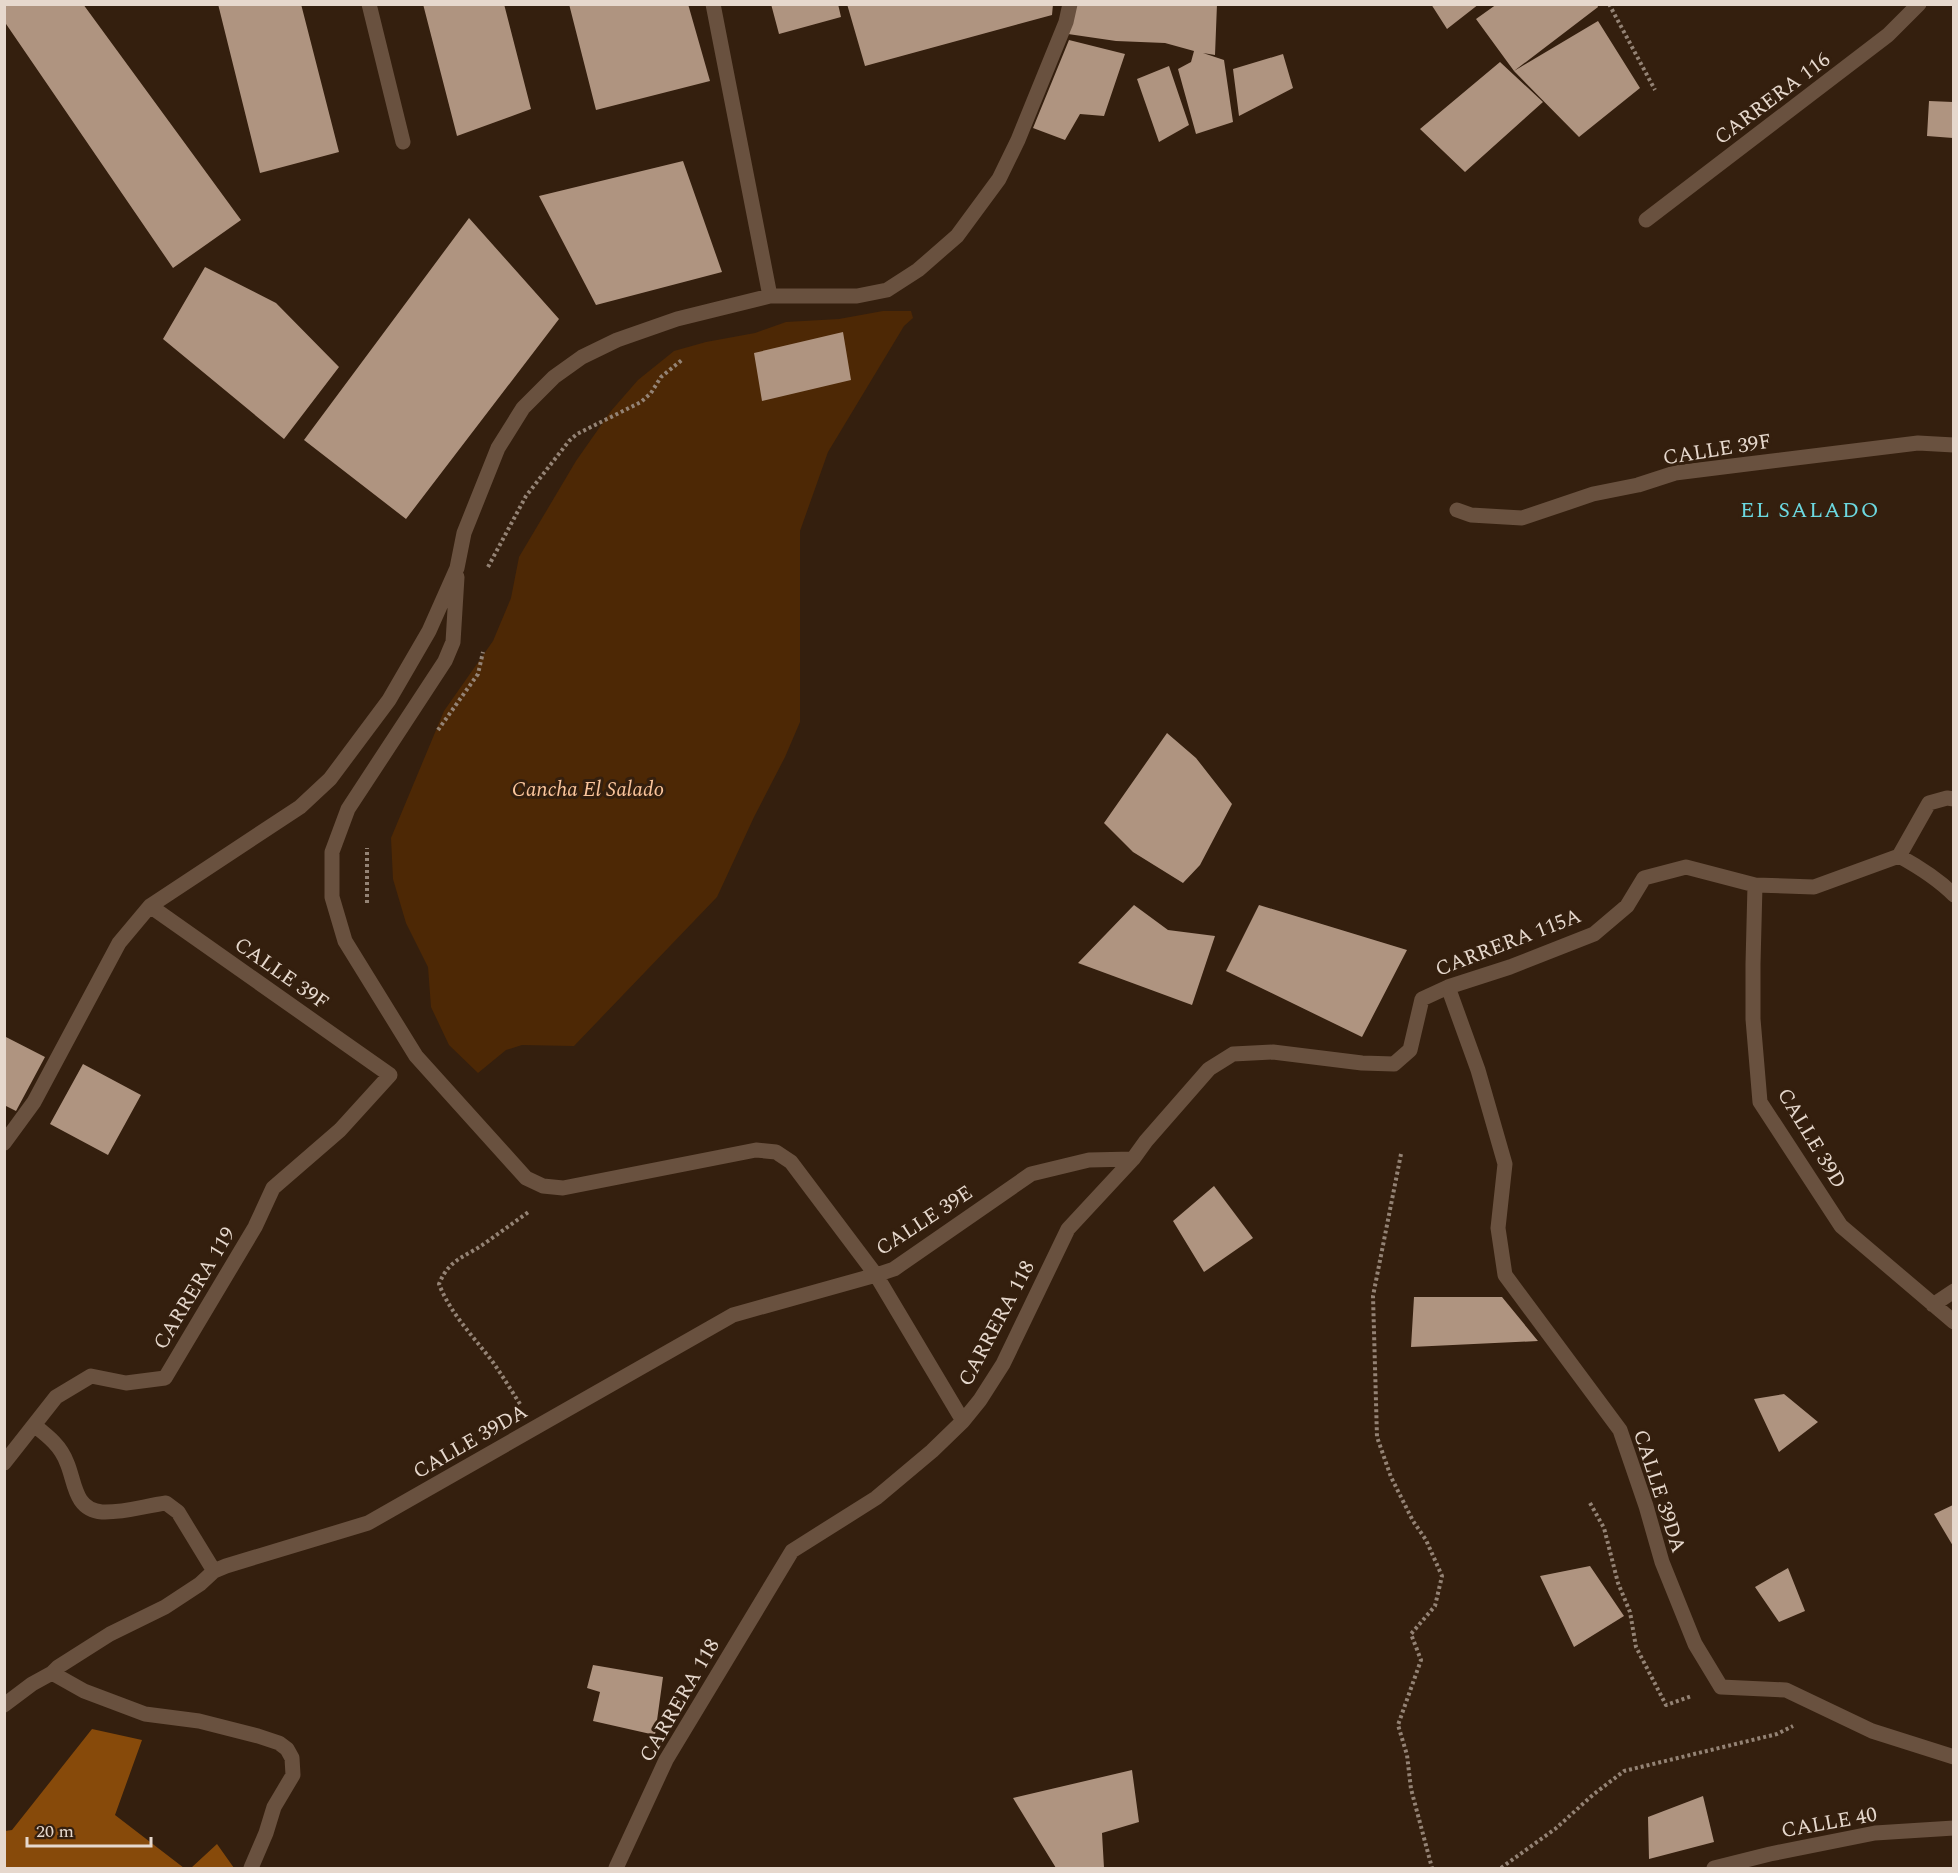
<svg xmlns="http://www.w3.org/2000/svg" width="1958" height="1873" font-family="Spectral,serif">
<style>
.green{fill:#4d2805}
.forest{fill:#874a0a}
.building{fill:#af9480}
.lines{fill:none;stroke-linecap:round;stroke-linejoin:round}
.path{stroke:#948375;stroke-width:4;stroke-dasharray:3 3;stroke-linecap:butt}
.minor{stroke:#69513f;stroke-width:15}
.labels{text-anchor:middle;stroke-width:6;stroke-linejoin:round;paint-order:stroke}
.street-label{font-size:21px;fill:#e6d8cd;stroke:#341f0e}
.park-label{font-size:21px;font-style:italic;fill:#fbc59c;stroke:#341f0e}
.neighbourhood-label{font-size:22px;letter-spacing:1.5px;fill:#6cd8e0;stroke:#341f0e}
</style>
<rect width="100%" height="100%" fill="#341f0e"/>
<path class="green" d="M 883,311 L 911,311 L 913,318 L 904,326 L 828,452 L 800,531 L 800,722 L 785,757 L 754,817 L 717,897 L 574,1046 L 522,1045 L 506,1050 L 478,1073 L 449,1045 L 431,1007 L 428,967 L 406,923 L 393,879 L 391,838 L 444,711 L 493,641 L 511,598 L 519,557 L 576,461 L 611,411 L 638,380 L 674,351 L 706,342 L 755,333 L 786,322 L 839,319 Z"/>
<path class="forest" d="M 92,1729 L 142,1740 L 115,1815 L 184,1868 L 5,1868 L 5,1831 L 12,1830 Z
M 217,1844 L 234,1868 L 191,1868 Z"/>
<path class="building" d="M 4,4 L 83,4 L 241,220 L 173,268 L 4,21 Z
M 218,4 L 301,4 L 339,152 L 260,173 Z
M 423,4 L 504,4 L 531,109 L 457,136 Z
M 569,4 L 688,4 L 710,81 L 596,110 Z
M 771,4 L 838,4 L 841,17 L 779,34 Z
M 847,4 L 1053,4 L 1052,15 L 865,66 Z
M 1076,4 L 1217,4 L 1215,55 L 1203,53 L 1224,60 L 1233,122 L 1196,134 L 1178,69 L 1191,62 L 1194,51 L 1165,43 L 1116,41 L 1068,34 Z
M 1431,4 L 1479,4 L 1447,29 Z
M 1497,4 L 1597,4 L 1598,7 L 1514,71 L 1476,19 Z
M 1598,21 L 1640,88 L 1579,137 L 1514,71 Z
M 1069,40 L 1125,54 L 1104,116 L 1080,114 L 1065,140 L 1033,128 Z
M 1283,54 L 1293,88 L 1239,116 L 1233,69 Z
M 1500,62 L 1543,102 L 1465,172 L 1420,129 Z
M 1169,66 L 1189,125 L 1159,142 L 1137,79 Z
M 1929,101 L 1953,102 L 1953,138 L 1927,136 Z
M 683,161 L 722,272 L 596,305 L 539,196 Z
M 469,218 L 559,319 L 406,519 L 304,440 Z
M 205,267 L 276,303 L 339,367 L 284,439 L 163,339 Z
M 843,332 L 851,380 L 762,401 L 754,353 Z
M 1167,733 L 1196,758 L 1232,804 L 1200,865 L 1183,883 L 1133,852 L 1104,823 Z
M 1134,905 L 1168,930 L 1215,936 L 1192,1005 L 1078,963 Z
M 1259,905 L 1407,950 L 1362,1037 L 1226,971 Z
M 4,1036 L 45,1057 L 16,1111 L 4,1105 Z
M 83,1064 L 141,1095 L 108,1155 L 50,1124 Z
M 1214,1186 L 1253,1238 L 1204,1272 L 1173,1221 Z
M 1414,1297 L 1502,1297 L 1538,1341 L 1411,1347 Z
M 1784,1394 L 1818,1422 L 1779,1452 L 1754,1399 Z
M 1953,1505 L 1953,1546 L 1934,1514 Z
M 1590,1566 L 1624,1616 L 1574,1647 L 1540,1576 Z
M 1788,1568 L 1805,1611 L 1779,1622 L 1755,1587 Z
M 593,1665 L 663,1677 L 655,1735 L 593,1721 L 600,1692 L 587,1688 Z
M 1132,1770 L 1139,1822 L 1102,1833 L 1104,1868 L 1056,1868 L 1013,1798 Z
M 1703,1796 L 1714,1842 L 1649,1859 L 1648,1817 Z"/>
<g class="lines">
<path class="path" d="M 1609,4 L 1655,90
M 488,567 L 526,496 L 569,441 L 577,434 L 641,402 L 651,393 L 661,377 L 683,359
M 438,730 L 478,674 L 483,652
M 367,903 L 367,848
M 1401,1154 L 1373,1296 L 1377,1437 L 1391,1477 L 1413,1521 L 1426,1540 L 1442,1576 L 1435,1606 L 1411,1634 L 1421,1660 L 1398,1725 L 1407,1755 L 1411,1789 L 1432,1868
M 520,1404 C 511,1390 502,1375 492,1361 C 473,1336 450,1313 439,1284 C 450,1257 467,1257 488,1241 C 502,1231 516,1221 530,1211
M 1590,1503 L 1604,1528 L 1618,1583 L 1630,1612 L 1636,1647 L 1666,1705 L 1692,1696
M 1501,1868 L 1555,1829 L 1594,1794 L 1624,1771 L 1777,1734 L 1793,1726"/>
<path class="minor" d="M 369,4 L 403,142
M 713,4 L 770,296
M 1646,220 L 1888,35 L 1919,4
M 1457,510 L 1471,515 L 1522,518 L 1593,494 L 1638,485 L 1675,473 L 1918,443 L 1954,445
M 457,577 L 453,642 L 445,661 L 348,809 L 332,852 L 332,897 L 345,941 L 416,1056 L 526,1178 L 543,1186 L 563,1188 L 756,1150 L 776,1152 L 791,1162 L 876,1275 L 963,1421
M 1899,856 L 1929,803 L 1947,798 L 1954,799
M 1755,885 L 1753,964 L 1753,1019 L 1760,1102 L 1841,1226 L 1954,1322
M 1448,987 L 1478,1070 L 1505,1164 L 1498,1228 L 1505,1275 L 1620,1430 L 1646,1506 L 1662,1562 L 1695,1644 L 1721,1687 L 1786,1690 L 1872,1731 L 1954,1757
M 4,1143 L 34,1102 L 119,943 L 150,906 L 300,807 L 330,779 L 389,700 L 429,631 L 457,568 L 464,533 L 498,448 L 523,408 L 554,377 L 582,357 L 617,340 L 677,319 L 770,296 L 857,296 L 887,290 L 918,270 L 957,236 L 999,179 L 1018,140 L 1066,22 L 1070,4
M 1933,1305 L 1954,1291
M 34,1425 C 48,1436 61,1446 67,1463 C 75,1481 74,1510 102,1512 C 124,1513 144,1506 166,1503 L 178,1512 L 214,1571
M 4,1463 L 56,1397 L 91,1376 L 126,1383 L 165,1378 L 255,1227 L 273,1188 L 340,1130 L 390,1075 L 150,906
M 52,1673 L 84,1691 L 145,1714 L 199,1721 L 258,1736 L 279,1743 L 287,1749 L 292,1758 L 293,1775 L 274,1807 L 266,1833 L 251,1868
M 4,1705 L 32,1684 L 52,1673 L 58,1667 L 110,1634 L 165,1607 L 200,1584 L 214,1571 L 226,1566 L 368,1523 L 733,1315 L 876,1275 L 894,1269 L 1031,1174 L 1089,1160 L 1133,1159
M 616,1868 L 666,1760 L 792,1551 L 876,1498 L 932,1451 L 963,1421 L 980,1400 L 1003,1364 L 1068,1229 L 1133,1159 L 1146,1141 L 1209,1069 L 1233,1054 L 1273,1052 L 1362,1063 L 1394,1064 L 1410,1050 L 1422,999 L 1448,987 L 1510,967 L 1594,934 L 1627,906 L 1644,878 L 1686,867 L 1755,885 L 1814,887 L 1899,856 C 1919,867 1938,879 1954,895
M 1714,1868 L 1770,1854 L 1875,1833 L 1954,1828"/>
</g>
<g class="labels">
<g class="street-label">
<text transform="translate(1772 98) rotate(-37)" y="7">CARRERA 116</text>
<text transform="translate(1717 449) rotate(-9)" y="7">CALLE 39F</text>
<text transform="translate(1508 942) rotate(-21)" y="7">CARRERA 115A</text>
<text transform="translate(282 973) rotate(35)" y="7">CALLE 39F</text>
<text transform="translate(1812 1138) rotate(59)" y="7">CALLE 39D</text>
<text transform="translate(924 1220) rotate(-33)" y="7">CALLE 39E</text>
<text transform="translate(194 1288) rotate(-59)" y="7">CARRERA 119</text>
<text transform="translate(996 1323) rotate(-62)" y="7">CARRERA 118</text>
<text transform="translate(470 1441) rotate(-30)" y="7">CALLE 39DA</text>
<text transform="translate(1660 1491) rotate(72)" y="7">CALLE 39DA</text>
<text transform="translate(679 1700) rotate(-60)" y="7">CARRERA 118</text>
<text transform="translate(1829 1822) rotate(-10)" y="7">CALLE 40</text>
</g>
<g class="park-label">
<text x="588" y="796">Cancha El Salado</text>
</g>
<g class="neighbourhood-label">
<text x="1810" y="517">EL SALADO</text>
</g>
</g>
<rect width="1958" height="1873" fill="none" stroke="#e6d8cd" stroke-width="12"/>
<path d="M27 1837v9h124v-9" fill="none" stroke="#e6d8cd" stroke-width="3"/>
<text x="36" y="1837" font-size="18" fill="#e6d8cd" stroke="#341f0e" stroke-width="4.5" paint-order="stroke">20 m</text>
</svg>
